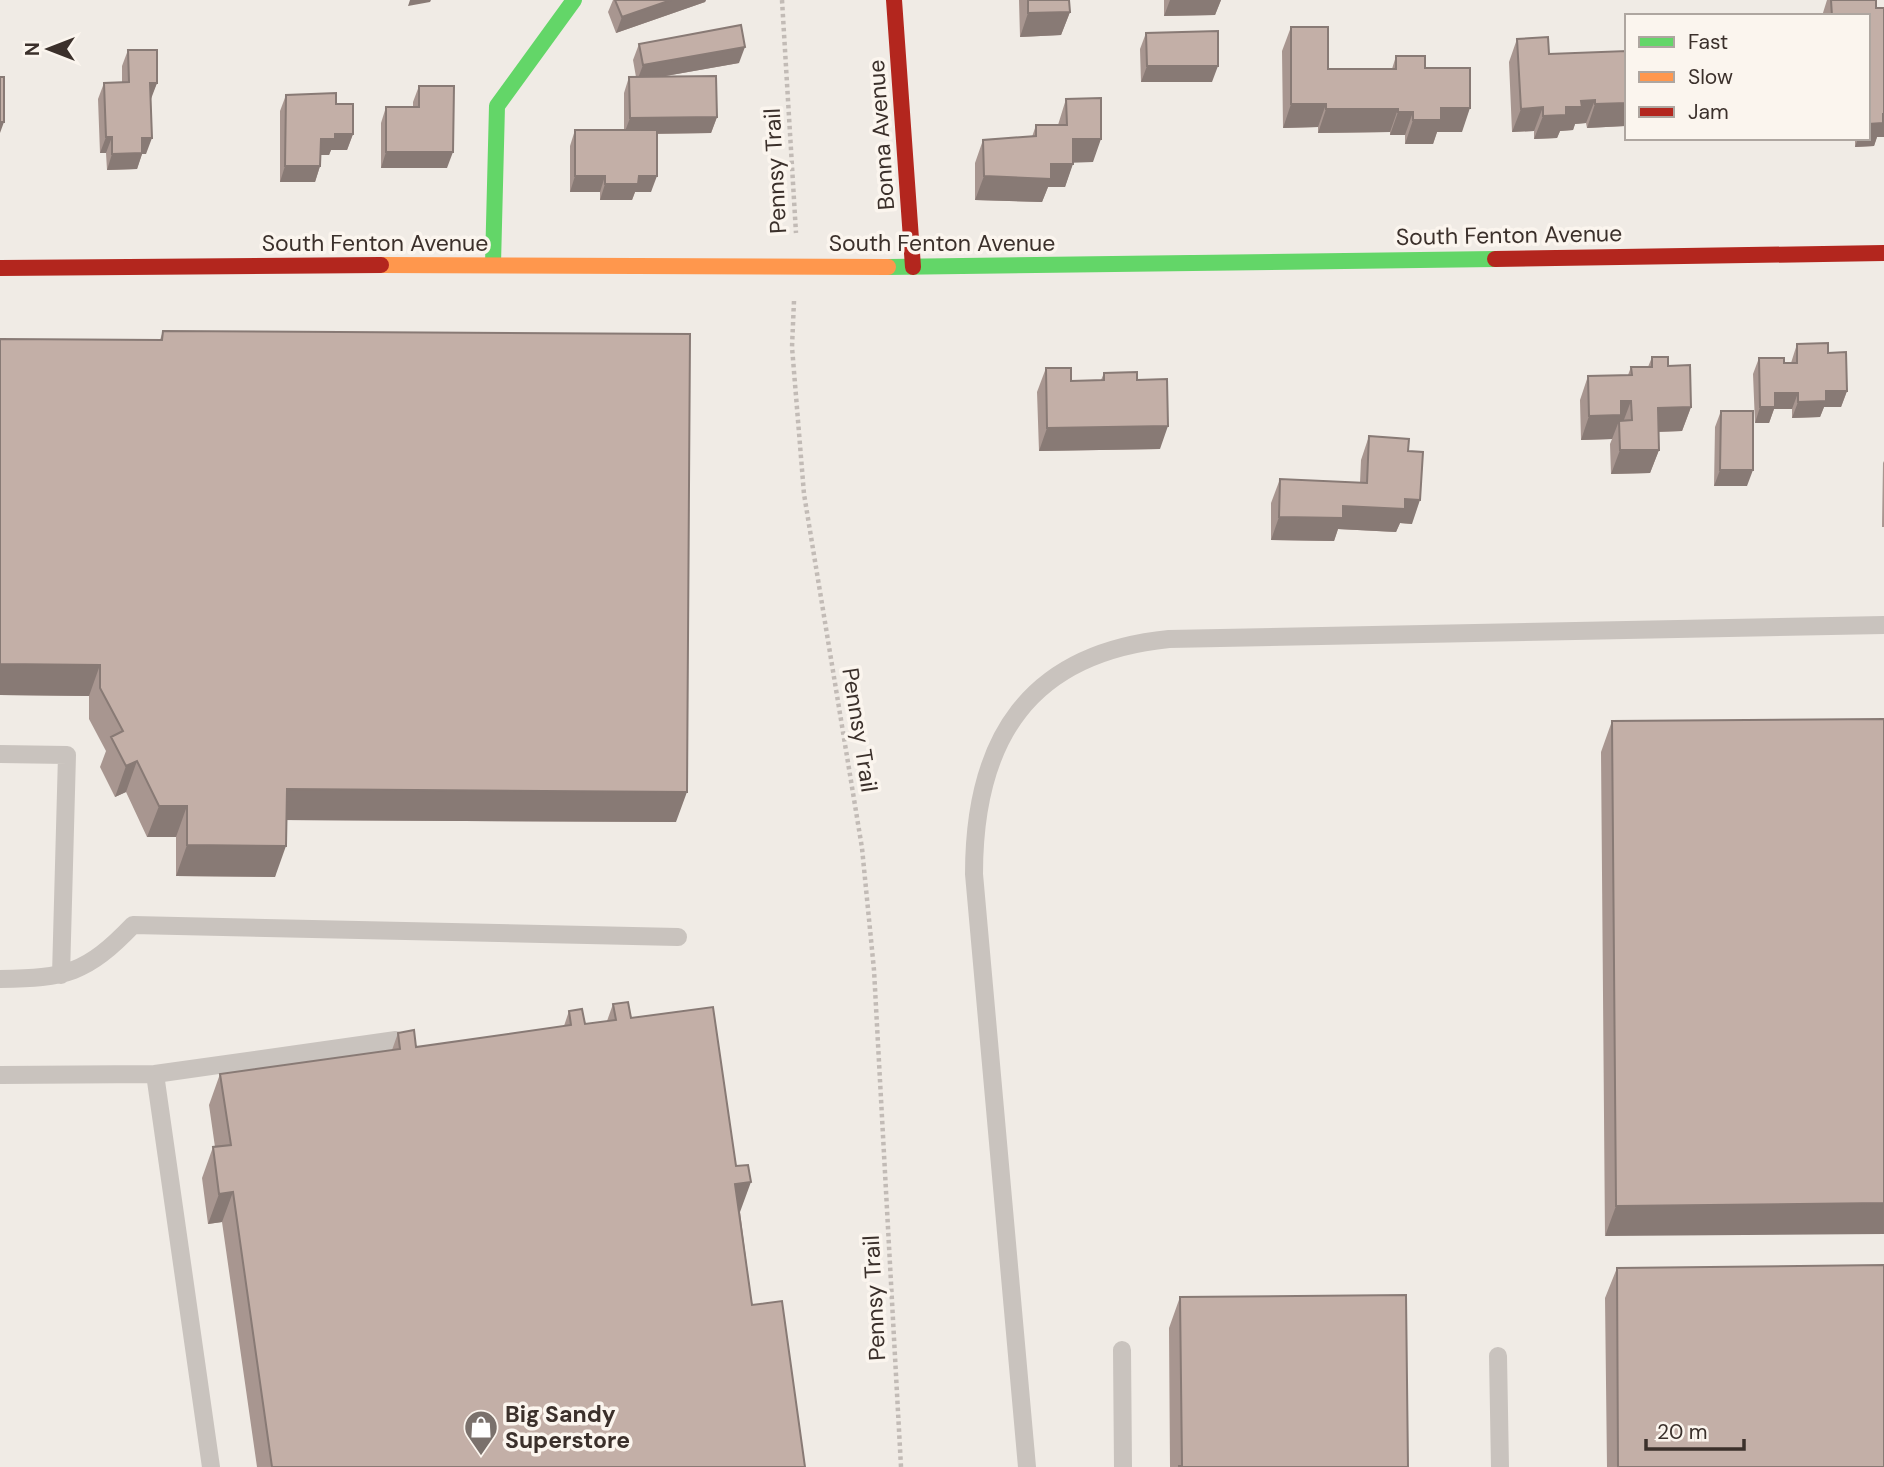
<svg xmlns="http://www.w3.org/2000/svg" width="1884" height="1467" font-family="'DM Sans',sans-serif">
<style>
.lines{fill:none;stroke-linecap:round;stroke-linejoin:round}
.path{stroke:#c2bbb6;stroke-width:4.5;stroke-dasharray:3.5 3.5;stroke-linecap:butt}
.lane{stroke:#c9c3be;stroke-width:18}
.fast{stroke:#63d668;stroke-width:16}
.slow{stroke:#ff974d;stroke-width:16}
.jam{stroke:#b3261e;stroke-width:16}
.wall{fill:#a89690}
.shaded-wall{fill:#887a75}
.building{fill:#c3afa7;stroke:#887a75;stroke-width:2}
.labels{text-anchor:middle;stroke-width:7;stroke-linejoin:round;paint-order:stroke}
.street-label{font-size:23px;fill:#3b302b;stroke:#fbf5ee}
.poi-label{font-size:23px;font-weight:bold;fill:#3b302b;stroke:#fbf5ee;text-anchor:start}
</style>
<rect width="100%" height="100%" fill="#f0ebe5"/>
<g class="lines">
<path class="path" d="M 782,0 L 796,233
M 794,301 L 792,347 L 804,494 L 862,848 L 874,970 L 901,1467"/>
<path class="lane" d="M 0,754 L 67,755 L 61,975
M 0,979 C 66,978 86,974 133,925 L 678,937
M 0,1075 L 155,1074
M 1122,1350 L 1123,1467
M 1498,1356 L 1500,1467
M 211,1467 L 155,1074 L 396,1040
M 1027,1467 L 974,874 C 974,739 1029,653 1169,639 L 1884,625"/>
<path class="fast" d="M 493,264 L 497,106 L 574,0
M 888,267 L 1495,259"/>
<path class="slow" d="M 381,265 L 888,267"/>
<path class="jam" d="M 894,0 L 913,267
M 1495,259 L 1884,253
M 0,268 L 381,265"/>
</g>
<path class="wall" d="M 613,0 L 706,0 L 705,2 L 616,33 L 608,12 Z
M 1019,0 L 1069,0 L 1070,12 L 1061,35 L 1020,37 Z
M 1164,0 L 1221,0 L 1215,15 L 1164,16 Z
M 1827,0 L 1876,0 L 1876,8 L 1884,8 L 1884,137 L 1877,137 L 1874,146 L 1855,147 L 1855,138 L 1868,138 L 1868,16 L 1822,16 Z
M 1291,27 L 1328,69 L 1392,69 L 1396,56 L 1425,68 L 1462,132 L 1437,132 L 1433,144 L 1405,144 L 1405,135 L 1390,135 L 1390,132 L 1318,133 L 1318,127 L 1283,128 L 1282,51 Z
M 1146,33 L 1212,82 L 1141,82 L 1140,49 Z
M 1517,39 L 1549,54 L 1625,126 L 1587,128 L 1586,123 L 1575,124 L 1573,130 L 1560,131 L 1557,138 L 1534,139 L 1534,131 L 1512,132 L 1509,62 Z
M 639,44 L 739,63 L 660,77 L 717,117 L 711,133 L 657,134 L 651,192 L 635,192 L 632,200 L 600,200 L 600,192 L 570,192 L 570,146 L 575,130 L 624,130 L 624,93 L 629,77 L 636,77 L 633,60 Z
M 128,50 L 157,83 L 150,99 L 146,154 L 142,154 L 137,169 L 107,170 L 106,153 L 100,153 L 98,99 L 104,83 L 122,83 L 122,66 Z
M 419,86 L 447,168 L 381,168 L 381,123 L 386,107 L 413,107 L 413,102 Z
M 286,95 L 336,104 L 353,134 L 347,150 L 331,150 L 329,155 L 321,155 L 320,166 L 315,182 L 280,182 L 280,111 Z
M 1066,99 L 1093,162 L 1073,162 L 1065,187 L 1048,187 L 1042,202 L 975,200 L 975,163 L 983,140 L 1032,137 L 1036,125 L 1058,125 Z
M 163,331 L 676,822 L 287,820 L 275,877 L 176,876 L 176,837 L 147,837 L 126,792 L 115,797 L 100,767 L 106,751 L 89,719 L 89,696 L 0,695 L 0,339 L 160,340 Z
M 1797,344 L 1828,353 L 1847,391 L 1841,407 L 1824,407 L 1820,417 L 1792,418 L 1792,409 L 1774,409 L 1769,423 L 1755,423 L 1753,374 L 1759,358 L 1784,363 L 1791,363 Z
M 1652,357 L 1668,366 L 1691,407 L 1682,431 L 1659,432 L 1659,450 L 1650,473 L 1611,474 L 1610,444 L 1612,439 L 1581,440 L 1580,400 L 1588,376 L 1628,375 L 1631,367 L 1648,367 Z
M 1046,368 L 1071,381 L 1101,380 L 1104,373 L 1137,380 L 1160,449 L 1039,451 L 1037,392 Z
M 1721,411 L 1747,486 L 1714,486 L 1715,427 Z
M 1369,436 L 1408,451 L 1412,524 L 1400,523 L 1396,532 L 1338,529 L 1334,541 L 1271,540 L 1271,503 L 1280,479 L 1360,483 L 1361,460 Z
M 1884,461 L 1884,527 L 1882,527 L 1883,463 Z
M 1884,719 L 1605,1236 L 1601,752 L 1612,721 Z
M 613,1004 L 631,1018 L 740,1212 L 752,1305 L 805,1467 L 257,1467 L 222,1222 L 208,1224 L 202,1178 L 213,1147 L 215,1147 L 209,1105 L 220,1074 L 392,1050 L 398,1033 L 416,1047 L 564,1026 L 569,1011 L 585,1024 L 607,1021 Z
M 1617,1268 L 1884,1467 L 1607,1467 L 1605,1298 Z
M 1180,1297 L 1408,1467 L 1170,1467 L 1169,1328 Z"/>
<path class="shaded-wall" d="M 410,0 L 431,0 L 430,2 L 408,6 Z
M 671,0 L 706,0 L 705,2 L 616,33 L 622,17 Z
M 1170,0 L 1221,0 L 1215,15 L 1164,16 Z
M 1070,12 L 1061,35 L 1020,37 L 1028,13 Z
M 745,47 L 739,63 L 637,81 L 643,65 Z
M 1147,66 L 1218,66 L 1212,82 L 1141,82 Z
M 150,83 L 157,83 L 151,99 L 144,99 Z
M 1595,100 L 1586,123 L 1575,124 L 1573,130 L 1560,131 L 1557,138 L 1534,139 L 1543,116 L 1581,101 Z
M 1627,103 L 1627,122 L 1625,126 L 1587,128 L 1595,104 Z
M 1291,104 L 1326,104 L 1318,127 L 1283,128 Z
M 1543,107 L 1534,131 L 1512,132 L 1521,109 Z
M 1441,108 L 1470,108 L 1462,132 L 1437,132 L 1433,144 L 1405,144 L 1413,120 Z
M 1326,109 L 1398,109 L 1390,132 L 1318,133 Z
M 1398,112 L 1413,112 L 1405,135 L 1390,135 Z
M 1883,114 L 1884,114 L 1884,137 L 1877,137 L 1874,146 L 1855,147 L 1858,138 L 1868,138 L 1868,124 Z
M 717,117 L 711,133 L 624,134 L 630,118 Z
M 0,122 L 4,122 L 0,133 Z
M 335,134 L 353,134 L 347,150 L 331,150 L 329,155 L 315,155 L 321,139 Z
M 106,137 L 112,137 L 106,153 L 100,153 Z
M 142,138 L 152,138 L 146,154 L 142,154 L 137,169 L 107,170 L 112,154 Z
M 1073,139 L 1101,139 L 1093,162 L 1065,163 Z
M 386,152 L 453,152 L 447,168 L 381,168 Z
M 1051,164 L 1073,164 L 1065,187 L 1048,187 L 1042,202 L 975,200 L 984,176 Z
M 285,166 L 320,166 L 315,182 L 280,182 Z
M 575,176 L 605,176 L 600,192 L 570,192 Z
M 639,176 L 657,176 L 651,192 L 635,192 L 632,200 L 600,200 L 605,184 Z
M 1826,391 L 1847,391 L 1841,407 L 1824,407 L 1820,417 L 1792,418 L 1798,402 Z
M 1775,393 L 1798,393 L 1792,409 L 1774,409 L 1769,423 L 1755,423 L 1760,407 Z
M 1621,401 L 1631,401 L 1622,425 L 1619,421 L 1612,439 L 1581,440 L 1589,416 Z
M 1691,407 L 1682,431 L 1650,432 L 1658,408 Z
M 1168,426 L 1160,449 L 1039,451 L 1047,428 Z
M 1620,450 L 1659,450 L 1650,473 L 1611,474 Z
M 1720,470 L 1753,470 L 1747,486 L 1714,486 Z
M 1405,499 L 1420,500 L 1412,524 L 1400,523 L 1396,532 L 1338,529 L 1334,541 L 1271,540 L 1279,517 L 1343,506 Z
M 0,664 L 100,665 L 89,696 L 0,695 Z
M 137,761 L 126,792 L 115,797 L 126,766 Z
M 287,789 L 687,792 L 676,822 L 276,820 Z
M 159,806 L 187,806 L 176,837 L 147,837 Z
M 187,845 L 286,846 L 275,877 L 176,876 Z
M 751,1182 L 740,1212 L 724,1214 L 735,1184 Z
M 233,1192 L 222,1222 L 208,1224 L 219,1194 Z
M 1884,1203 L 1884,1234 L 1605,1236 L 1616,1206 Z"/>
<path class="building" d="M 615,0 L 671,0 L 622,17 Z
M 1028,0 L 1069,0 L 1070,12 L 1028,13 Z
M 1831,0 L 1876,0 L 1876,8 L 1884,8 L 1884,114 L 1883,114 L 1883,123 L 1868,124 L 1868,16 L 1832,16 Z
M 741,25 L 745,47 L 643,65 L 639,44 Z
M 1291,27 L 1328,27 L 1328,69 L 1396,69 L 1396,56 L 1425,56 L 1425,68 L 1470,68 L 1470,108 L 1441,108 L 1441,120 L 1413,120 L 1413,112 L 1398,112 L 1398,109 L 1326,109 L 1326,104 L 1291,104 Z
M 1218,31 L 1218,66 L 1147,66 L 1146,33 Z
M 1548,37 L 1549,54 L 1627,51 L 1627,103 L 1595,104 L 1595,100 L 1581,101 L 1582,107 L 1566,107 L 1566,115 L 1543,116 L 1543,107 L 1521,109 L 1517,39 Z
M 128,50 L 157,50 L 157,83 L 150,83 L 152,138 L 142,138 L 142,153 L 112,154 L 112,137 L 106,137 L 104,83 L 129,82 Z
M 716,76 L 717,117 L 630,118 L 629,77 Z
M 0,77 L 4,77 L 4,122 L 0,122 Z
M 419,86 L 454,86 L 453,152 L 386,152 L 386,107 L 419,107 Z
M 336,93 L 336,104 L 353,104 L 353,134 L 335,134 L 335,139 L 321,139 L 320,166 L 285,166 L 286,95 Z
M 1101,98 L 1101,139 L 1073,139 L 1073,164 L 1051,164 L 1051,179 L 984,176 L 983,140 L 1036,136 L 1036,125 L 1067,125 L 1066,99 Z
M 575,130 L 657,130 L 657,176 L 639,176 L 638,184 L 605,184 L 605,176 L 575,176 Z
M 163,331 L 690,334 L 687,792 L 287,789 L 286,846 L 187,845 L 187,806 L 159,806 L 137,761 L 126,766 L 111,737 L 123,731 L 100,688 L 100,665 L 0,664 L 0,339 L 162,340 Z
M 1828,343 L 1828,353 L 1846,352 L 1847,391 L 1826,391 L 1826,401 L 1798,402 L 1798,393 L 1775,393 L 1775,407 L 1760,407 L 1759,358 L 1784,358 L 1784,363 L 1797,363 L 1797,344 Z
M 1652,357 L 1668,357 L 1668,366 L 1690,365 L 1691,407 L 1658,408 L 1659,450 L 1620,450 L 1619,421 L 1632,420 L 1631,401 L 1621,401 L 1621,415 L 1589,416 L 1588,376 L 1632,375 L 1631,367 L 1652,367 Z
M 1046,368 L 1071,368 L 1071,381 L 1104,380 L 1104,373 L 1137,372 L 1137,380 L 1167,379 L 1168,426 L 1047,428 Z
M 1721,411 L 1753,411 L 1753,470 L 1720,470 Z
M 1369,436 L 1409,439 L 1408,451 L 1423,452 L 1420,500 L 1405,499 L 1405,509 L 1343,506 L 1343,518 L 1279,517 L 1280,479 L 1367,483 Z
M 1884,719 L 1884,1203 L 1616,1206 L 1612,721 Z
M 628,1002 L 631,1018 L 713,1007 L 736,1166 L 748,1165 L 751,1182 L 735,1184 L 752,1305 L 782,1301 L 805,1467 L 272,1467 L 233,1192 L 219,1194 L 213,1147 L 231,1145 L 220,1074 L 400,1049 L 398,1033 L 414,1030 L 416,1047 L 571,1025 L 569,1011 L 582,1009 L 585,1024 L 616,1020 L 613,1004 Z
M 1884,1265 L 1884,1467 L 1618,1467 L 1617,1268 Z
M 1406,1295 L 1408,1467 L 1179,1467 L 1179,1466 L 1182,1466 L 1180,1297 Z"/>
<defs>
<g id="shop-pin" transform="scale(1.75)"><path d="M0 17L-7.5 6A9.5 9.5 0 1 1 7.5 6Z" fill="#7a716c" stroke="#fbf5ee"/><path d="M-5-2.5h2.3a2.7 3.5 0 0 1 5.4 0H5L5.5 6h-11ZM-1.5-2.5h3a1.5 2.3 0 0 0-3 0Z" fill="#fff"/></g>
</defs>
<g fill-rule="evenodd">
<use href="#shop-pin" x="481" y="1427"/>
</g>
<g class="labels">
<g class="street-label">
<text transform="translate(881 135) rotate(-94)" y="8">Bonna Avenue</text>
<text transform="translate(775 171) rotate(-93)" y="8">Pennsy Trail</text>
<text transform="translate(1509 235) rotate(-1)" y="8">South Fenton Avenue</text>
<text x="375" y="251">South Fenton Avenue</text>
<text x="942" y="251">South Fenton Avenue</text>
<text transform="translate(860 730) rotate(81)" y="8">Pennsy Trail</text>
<text transform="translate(874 1298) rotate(-93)" y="8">Pennsy Trail</text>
</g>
<g class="poi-label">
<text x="505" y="1422">Big Sandy<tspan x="505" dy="26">Superstore</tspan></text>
</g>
</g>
<rect x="1625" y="14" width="245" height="126" fill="#fbf5ee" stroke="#aea6a0" stroke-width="2"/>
<rect x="1639" y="37" width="35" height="10" fill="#63d668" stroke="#aea6a0" stroke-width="2"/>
<text x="1688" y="49" font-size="21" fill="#3b302b">Fast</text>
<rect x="1639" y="72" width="35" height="10" fill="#ff974d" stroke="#aea6a0" stroke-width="2"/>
<text x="1688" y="84" font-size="21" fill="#3b302b">Slow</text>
<rect x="1639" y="107" width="35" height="10" fill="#b3261e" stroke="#aea6a0" stroke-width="2"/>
<text x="1688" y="119" font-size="21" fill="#3b302b">Jam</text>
<g transform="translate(49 49) rotate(270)" stroke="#fbf5ee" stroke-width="5" paint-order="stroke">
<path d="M0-5L12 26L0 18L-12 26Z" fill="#3b302b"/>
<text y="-10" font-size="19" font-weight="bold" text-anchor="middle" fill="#3b302b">N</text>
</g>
<path d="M1646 1439v10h98v-10" fill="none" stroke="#3b302b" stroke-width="3.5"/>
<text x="1657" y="1439" font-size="21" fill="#3b302b" stroke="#fbf5ee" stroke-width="5" paint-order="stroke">20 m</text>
</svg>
